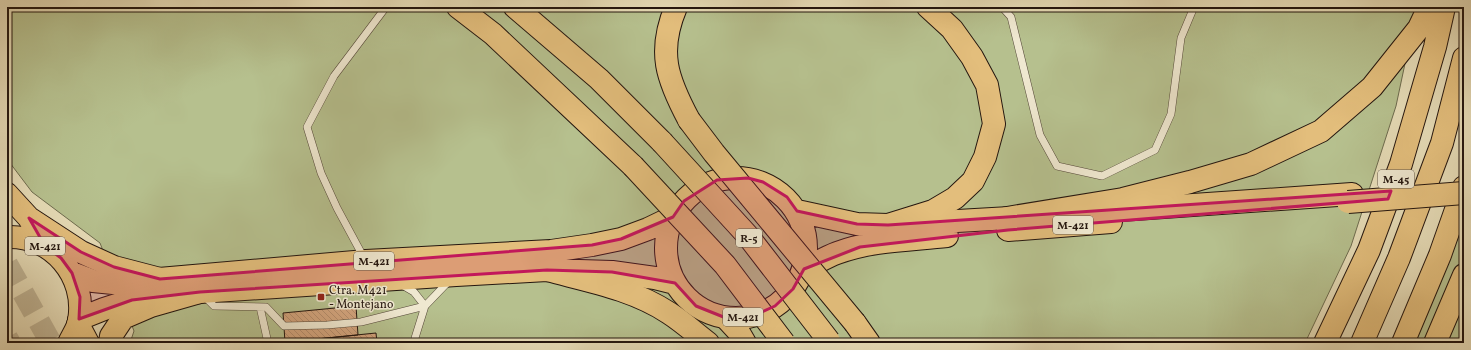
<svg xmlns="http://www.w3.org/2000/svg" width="1471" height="350" font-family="Vollkorn,serif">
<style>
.grass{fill:#b6c08e;stroke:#6d6b4e}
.building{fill:url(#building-back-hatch);stroke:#24160f}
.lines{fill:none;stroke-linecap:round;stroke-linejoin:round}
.highway-tunnel{stroke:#bfb495;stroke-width:22;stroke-dasharray:22 11;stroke-linecap:butt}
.lane-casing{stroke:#544839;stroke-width:8}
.primary-casing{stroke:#24160f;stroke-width:24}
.highway-casing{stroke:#24160f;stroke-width:24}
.lane{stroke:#efe8d0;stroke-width:7}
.primary{stroke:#e3be7c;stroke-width:22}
.highway{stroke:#e3be7c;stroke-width:22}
.primary-bridge-casing{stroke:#24160f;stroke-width:24;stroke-linecap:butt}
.highway-bridge-casing{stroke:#24160f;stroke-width:24;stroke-linecap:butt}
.primary-bridge{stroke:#e3be7c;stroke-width:22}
.highway-bridge{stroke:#e3be7c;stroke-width:22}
.marked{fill:#c2185b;fill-opacity:0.2;stroke:#c2185b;stroke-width:3;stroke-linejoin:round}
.poi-dot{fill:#8f2418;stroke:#efe8d0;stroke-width:1.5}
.labels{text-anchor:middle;stroke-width:3;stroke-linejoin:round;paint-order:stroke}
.shield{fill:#efe8d0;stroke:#615549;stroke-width:1}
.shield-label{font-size:11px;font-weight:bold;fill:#24160f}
.poi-label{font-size:12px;fill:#24160f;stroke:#efe8d0;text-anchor:start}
</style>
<defs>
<pattern id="building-back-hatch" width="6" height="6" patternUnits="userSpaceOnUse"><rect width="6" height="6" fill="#d2a47d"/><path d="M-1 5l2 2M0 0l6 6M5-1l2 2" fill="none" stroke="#b48c6b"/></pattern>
</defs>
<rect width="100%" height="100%" fill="#e6dcb7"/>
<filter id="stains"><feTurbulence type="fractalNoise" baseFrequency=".005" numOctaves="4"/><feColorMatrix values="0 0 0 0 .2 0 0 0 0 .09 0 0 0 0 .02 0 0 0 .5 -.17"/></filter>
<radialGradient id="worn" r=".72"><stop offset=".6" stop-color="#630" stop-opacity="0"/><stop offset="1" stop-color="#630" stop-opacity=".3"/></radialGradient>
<path class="grass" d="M 7,7 L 1417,7 L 1396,106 L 1351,246 L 1305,343 L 130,343 L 134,331 L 100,243 L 32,192 L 7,159 Z
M 1464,219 L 1464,343 L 1412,343 Z"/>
<path class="building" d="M 356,306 L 358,335 L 285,342 L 283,313 Z
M 376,333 L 377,343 L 297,343 L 297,341 Z"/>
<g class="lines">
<path class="highway-tunnel" d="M 7,264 L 51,343
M 7,338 L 10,343"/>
<g class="lane-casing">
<path id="lane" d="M 1002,7 L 1011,17 L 1040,135 L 1057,166 L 1102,176 L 1155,150 L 1171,114 L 1181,38 L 1194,7
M 364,258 L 337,208 L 321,173 L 307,127 L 334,76 L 386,7
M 402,285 L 414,292 L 425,306
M 204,296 L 214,306 L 266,307 L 284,326 L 327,325 L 361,322 L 425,306
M 260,307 L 268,343
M 415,343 L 415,338 L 425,306 L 450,280"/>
</g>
<g class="primary-casing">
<path id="primary" d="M666 248a70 70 0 1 1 140 0a70 70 0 1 1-140 0Z
M 797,211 L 857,224 L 888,225 L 1026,217
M 1092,212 L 1352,194
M 1008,230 L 1111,222
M 7,237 C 52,235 87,276 79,321 C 78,328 72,336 69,343
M 804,269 C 815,264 826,257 837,253 C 872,240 911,240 947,236
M 72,273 L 93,281 L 113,283 L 366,261 L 551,251 L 592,245 L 621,239 L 648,229 L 673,217
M 79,319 L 104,309 L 132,300 L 200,292 L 456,275 L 547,270 L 612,272 L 655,278 L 675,283"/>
</g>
<g class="highway-casing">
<path id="highway" d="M 458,7 L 493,34 L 633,166
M 515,7 L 599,79 L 662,142
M 676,7 C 657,52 667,79 689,120
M 7,194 L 29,218 L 36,231
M 29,218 L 81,252 L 114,267 L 160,279
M 1007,218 L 1123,199 L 1190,182 L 1251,164 L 1321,131 L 1372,87 L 1419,28 L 1429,7
M 888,225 L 933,211 L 955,198 L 973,181 L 985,157 L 994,124 L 987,85 L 972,57 L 952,29 L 928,7
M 547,270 C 588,281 633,289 669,313 C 683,322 695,333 708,343
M 726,318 L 738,331 L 745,343
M 855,323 L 869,343
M 78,324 L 88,343
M 110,343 L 111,336 L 123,318 L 151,306 L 200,292
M 1325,343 L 1369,250 L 1401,164 L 1435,47 L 1444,7
M 1362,343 L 1399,258 L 1442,143 L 1464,58
M 1403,343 L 1440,255 L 1464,187
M 1435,343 L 1464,275"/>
</g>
<use href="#lane" class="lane"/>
<use href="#primary" class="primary"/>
<use href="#highway" class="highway"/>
<g class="primary-bridge-casing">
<path id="primary-bridge" d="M 1348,202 L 1464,193"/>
</g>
<g class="highway-bridge-casing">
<path id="highway-bridge" d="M 689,120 L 714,153 L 855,323
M 662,142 L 748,236 L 829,341
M 633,166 L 725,265 L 784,343"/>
</g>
<use href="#primary-bridge" class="primary-bridge"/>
<use href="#highway-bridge" class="highway-bridge"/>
</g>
<path class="marked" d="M 748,178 L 763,182 L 787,197 L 797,211 L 857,224 L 888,225 L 1391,191 L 1388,199 L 1008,230 L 860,247 L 804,269 L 793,289 L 775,306 L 751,317 L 726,318 L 696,306 L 675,283 L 612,272 L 547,270 L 200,292 L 132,300 L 79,319 L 80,297 L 72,273 L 61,258 L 45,246 L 29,218 L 81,252 L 114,267 L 160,279 L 592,245 L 621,239 L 673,217 L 684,201 L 717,180 Z"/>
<rect class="poi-dot" x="317" y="293" width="8" height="8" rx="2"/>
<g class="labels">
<g class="shield">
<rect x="1378" y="170" width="36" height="18" rx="3"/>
<rect x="1053" y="216" width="40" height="18" rx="3"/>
<rect x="736" y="229" width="26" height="18" rx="3"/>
<rect x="25" y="237" width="40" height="18" rx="3"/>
<rect x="354" y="252" width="40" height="18" rx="3"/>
<rect x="723" y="308" width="40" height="18" rx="3"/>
</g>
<g class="shield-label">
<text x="1396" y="183">M-45</text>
<text x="1073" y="229">M-421</text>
<text x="749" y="242">R-5</text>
<text x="45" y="250">M-421</text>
<text x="374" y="265">M-421</text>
<text x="743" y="321">M-421</text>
</g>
<g class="poi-label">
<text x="329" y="294">Ctra. M421<tspan x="329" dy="14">- Montejano</tspan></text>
</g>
</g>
<rect width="1471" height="350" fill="none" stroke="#e6dcb7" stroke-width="24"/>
<rect x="8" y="8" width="1455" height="334" fill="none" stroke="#24160f" stroke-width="2"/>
<rect x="12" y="12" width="1447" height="326" fill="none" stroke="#24160f"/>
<rect width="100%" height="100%" filter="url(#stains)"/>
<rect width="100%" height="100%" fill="url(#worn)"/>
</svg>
